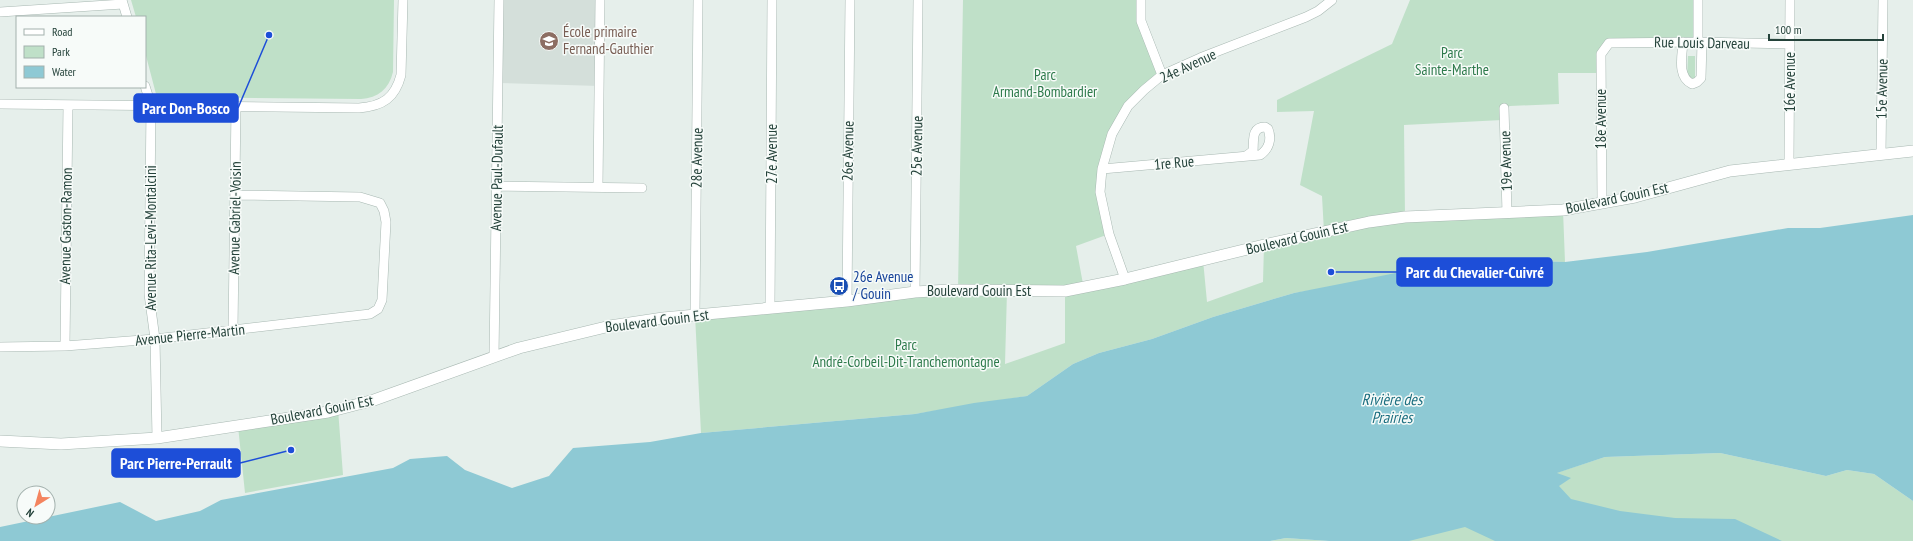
<svg xmlns="http://www.w3.org/2000/svg" width="1913" height="541" font-family="'PT Sans Narrow',sans-serif">
<style>
.built{fill:#d4dfda}
.green{fill:#bfe0c8;fill-rule:evenodd}
.water{fill:#8ec9d4}
.lines{fill:none;stroke-linecap:round;stroke-linejoin:round}
.minor-casing{stroke:#a8b8b2;stroke-width:10}
.tertiary-casing{stroke:#a8b8b2;stroke-width:12}
.minor{stroke:#fff;stroke-width:9}
.tertiary{stroke:#fff;stroke-width:11}
.labels{text-anchor:middle;stroke-width:3;stroke-linejoin:round;paint-order:stroke}
.education-label{font-size:15px;fill:#785e54;stroke:#f7fbf9;text-anchor:start}
.street-label{font-size:15px;fill:#24423a;stroke:#f7fbf9}
.park-label{font-size:15px;fill:#2d7a4b;stroke:#f7fbf9}
.transit-label{font-size:15px;fill:#164399;stroke:#f7fbf9;text-anchor:start}
.water-label{font-size:16px;font-style:italic;fill:#1c6f80;stroke:#f7fbf9}
.leader{fill:none;stroke:#1d4ed8;stroke-width:1.5}
.callout-dot{fill:#1d4ed8;stroke:#f7fbf9;stroke-width:1.5}
.callout{fill:#1d4ed8;stroke:#1d4ed8;stroke-width:1.5}
.callout-label{font-size:16px;text-anchor:middle;font-weight:bold;fill:#fff}
</style>
<rect width="100%" height="100%" fill="#e6efeb"/>
<path class="built" d="M 499,0 L 600,0 L 599,86 L 499,83 Z"/>
<path class="green" d="M 131,0 L 394,0 L 393,72 C 389,89 378,98 361,99 L 159,97 L 156,94 L 145,52 L 145,17 L 136,17 Z
M 963,0 L 1141,0 L 1140,5 L 1162,75 L 1128,106 L 1102,169 L 1109,234 L 1076,246 L 1083,284 L 1203,260 L 1207,302 L 1263,282 L 1264,245 L 1324,232 L 1322,196 L 1300,185 L 1314,111 L 1277,112 L 1277,100 L 1392,44 L 1410,0 L 1698,0 L 1698,42 L 1605,46 L 1601,73 L 1558,73 L 1559,104 L 1510,106 L 1504,108 L 1502,120 L 1404,125 L 1405,217 L 1563,210 L 1565,262 L 1509,260 L 1294,293 L 1213,317 L 1152,339 L 1099,353 L 1073,364 L 1027,396 L 915,414 L 701,433 L 695,315 L 958,290 ZM 1007,291 L 1065,291 L 1065,343 L 1005,364 Z
M 1688,56 L 1695,56 L 1695,78 L 1687,78 Z
M 338,409 L 343,475 L 245,493 L 238,426 Z
M 1720,453 L 1826,476 L 1847,470 L 1874,474 L 1913,501 L 1913,541 L 1406,541 L 1556,473 L 1605,457 Z
M 1286,538 L 1329,541 L 1270,541 Z"/>
<path class="water" d="M 1913,215 L 1913,501 L 1874,474 L 1847,470 L 1826,476 L 1720,453 L 1605,457 L 1557,473 L 1571,478 L 1559,486 L 1571,499 L 1620,511 L 1675,518 L 1735,519 L 1782,541 L 1495,541 L 1465,527 L 1409,541 L 1329,541 L 1286,538 L 1270,541 L 0,541 L 0,527 L 120,502 L 156,521 L 200,511 L 221,500 L 393,468 L 410,459 L 447,456 L 465,470 L 512,488 L 549,476 L 573,448 L 650,442 L 701,433 L 915,414 L 974,403 L 1027,396 L 1073,364 L 1099,353 L 1152,339 L 1213,317 L 1294,293 L 1452,262 L 1509,260 L 1565,262 L 1647,252 L 1788,228 L 1820,228 Z"/>
<g class="lines">
<g class="minor-casing">
<path id="minor" d="M 122,0 L 127,17
M 1141,0 L 1141,21 L 1162,75
M 0,12 L 123,4
M 1683,42 C 1682,56 1677,77 1692,84 L 1697,82 L 1701,78 L 1702,42
M 1698,42 L 1698,0
M 145,86 L 151,105 L 149,294 L 155,339 L 157,438
M 0,104 L 359,108 C 383,106 395,98 401,75 L 403,0
M 1504,108 L 1507,213
M 1881,154 L 1883,0
M 1789,163 L 1790,0
M 1102,169 L 1260,155 C 1269,149 1272,139 1268,129 L 1265,127 C 1251,127 1254,141 1253,151 L 1246,156
M 497,186 L 642,188
M 598,187 L 600,0
M 1602,203 L 1601,54 L 1609,43 L 1698,42 L 1790,44
M 1125,279 L 1109,234 L 1100,192 L 1102,169 L 1112,134 L 1128,106 L 1144,90 L 1162,75 L 1200,58 L 1306,17 L 1318,11 L 1332,0
M 915,292 L 918,0
M 847,301 L 850,0
M 770,308 L 772,0
M 695,315 L 698,0
M 233,330 L 236,106
M 65,346 L 68,105
M 0,347 L 65,346 L 155,339 L 370,314 L 378,309 L 382,300 L 386,222 L 384,211 L 380,203 L 360,197 L 236,195
M 494,357 L 499,0"/>
</g>
<g class="tertiary-casing">
<path id="tertiary" d="M 0,441 L 61,444 L 157,438 L 328,412 L 374,400 L 519,348 L 610,326 L 663,318 L 847,301 L 915,292 L 949,290 L 1065,291 L 1125,279 L 1264,245 L 1369,222 L 1405,217 L 1563,210 L 1635,197 L 1730,171 L 1913,151"/>
</g>
<use href="#minor" class="minor"/>
<use href="#tertiary" class="tertiary"/>
</g>
<defs>
<g id="school-disc" transform="scale(1)"><circle r="9.5" fill="#8d6e63" stroke="#f7fbf9"/><path d="M0-5L7-2L0 1L-7-2ZM-4 1L0 2.5L4 1V4Q0 6-4 4Z" fill="#fff"/></g>
<g id="bus-disc" transform="scale(1)"><circle r="9.5" fill="#1a4fb4" stroke="#f7fbf9"/><path d="M-5-6H5V4H4V6H2V4H-2V6H-4V4H-5ZM-3.5-4V0h7V-4ZM-3.5 1.2v1.5H-2V1.2ZM2 1.2v1.5H3.5V1.2Z" fill="#fff"/></g>
</defs>
<g fill-rule="evenodd">
<use href="#school-disc" x="549" y="41"/>
<use href="#bus-disc" x="839" y="286"/>
</g>
<g class="labels">
<g class="education-label">
<text x="563" y="37">École primaire<tspan x="563" dy="17">Fernand-Gauthier</tspan></text>
</g>
<g class="street-label">
<text transform="translate(1702 43) rotate(1)" y="5">Rue Louis Darveau</text>
<text transform="translate(1188 66) rotate(-25)" y="5">24e Avenue</text>
<text transform="translate(1790 82) rotate(-90)" y="5">16e Avenue</text>
<text transform="translate(1882 89) rotate(-89)" y="5">15e Avenue</text>
<text transform="translate(1601 119) rotate(-90)" y="5">18e Avenue</text>
<text transform="translate(917 146) rotate(-89)" y="5">25e Avenue</text>
<text transform="translate(848 151) rotate(-89)" y="5">26e Avenue</text>
<text transform="translate(772 154) rotate(-90)" y="5">27e Avenue</text>
<text transform="translate(697 158) rotate(-89)" y="5">28e Avenue</text>
<text transform="translate(1506 161) rotate(-92)" y="5">19e Avenue</text>
<text transform="translate(1174 163) rotate(-5)" y="5">1re Rue</text>
<text transform="translate(497 178) rotate(-89)" y="5">Avenue Paul-Dufault</text>
<text transform="translate(1617 198) rotate(-12)" y="5">Boulevard Gouin Est</text>
<text transform="translate(235 218) rotate(-89)" y="5">Avenue Gabriel-Voisin</text>
<text transform="translate(66 226) rotate(-89)" y="5">Avenue Gaston-Ramon</text>
<text transform="translate(151 238) rotate(-90)" y="5">Avenue Rita-Levi-Montalcini</text>
<text transform="translate(1297 238) rotate(-13)" y="5">Boulevard Gouin Est</text>
<text x="979" y="296">Boulevard Gouin Est</text>
<text transform="translate(657 321) rotate(-7)" y="5">Boulevard Gouin Est</text>
<text transform="translate(190 335) rotate(-6)" y="5">Avenue Pierre-Martin</text>
<text transform="translate(322 410) rotate(-11)" y="5">Boulevard Gouin Est</text>
</g>
<g class="park-label">
<text x="1452" y="58">Parc<tspan x="1452" dy="17">Sainte-Marthe</tspan></text>
<text x="1045" y="80">Parc<tspan x="1045" dy="17">Armand-Bombardier</tspan></text>
<text x="906" y="350">Parc<tspan x="906" dy="17">André-Corbeil-Dit-Tranchemontagne</tspan></text>
</g>
<g class="transit-label">
<text x="853" y="282">26e Avenue<tspan x="853" dy="17">/ Gouin</tspan></text>
</g>
<g class="water-label">
<text x="1392" y="405">Rivière des<tspan x="1392" dy="18">Prairies</tspan></text>
</g>
</g>
<path class="leader" d="M269 35L238 108M1331 272L1397 272M291 450L240 463"/>
<g class="callout-dot">
<circle cx="269" cy="35" r="4"/>
<circle cx="1331" cy="272" r="4"/>
<circle cx="291" cy="450" r="4"/>
</g>
<g class="callout">
<rect x="134" y="94" width="104" height="28" rx="4"/>
<rect x="1397" y="258" width="155" height="28" rx="4"/>
<rect x="112" y="449" width="128" height="28" rx="4"/>
</g>
<g class="callout-label">
<text x="186" y="114">Parc Don-Bosco</text>
<text x="1475" y="278">Parc du Chevalier-Cuivré</text>
<text x="176" y="469">Parc Pierre-Perrault</text>
</g>
<rect x="16" y="16" width="130" height="72" fill="#f7fbf9" stroke="#a3b1ad"/>
<rect x="24" y="29" width="20" height="6" fill="#ffffff" stroke="#a3b1ad"/>
<text x="52" y="36" font-size="12" fill="#24423a">Road</text>
<rect x="24" y="46" width="20" height="12" fill="#bfe0c8" stroke="#a3b1ad"/>
<text x="52" y="56" font-size="12" fill="#24423a">Park</text>
<rect x="24" y="66" width="20" height="12" fill="#8ec9d4" stroke="#a3b1ad"/>
<text x="52" y="76" font-size="12" fill="#24423a">Water</text>
<g transform="translate(36 505) rotate(217)"><circle r="19" fill="#f7fbf9" stroke="#a3b1ad"/>
<path d="M0-3L7 15L0 10L-7 15Z" fill="#f4845f"/>
<text y="-6" font-size="11" font-weight="bold" text-anchor="middle" fill="#24423a">N</text>
</g>
<path d="M1769 34v6h114v-6" fill="none" stroke="#24423a" stroke-width="2"/>
<text x="1775" y="34" font-size="12" fill="#24423a" stroke="#f7fbf9" stroke-width="3" paint-order="stroke">100 m</text>
</svg>
